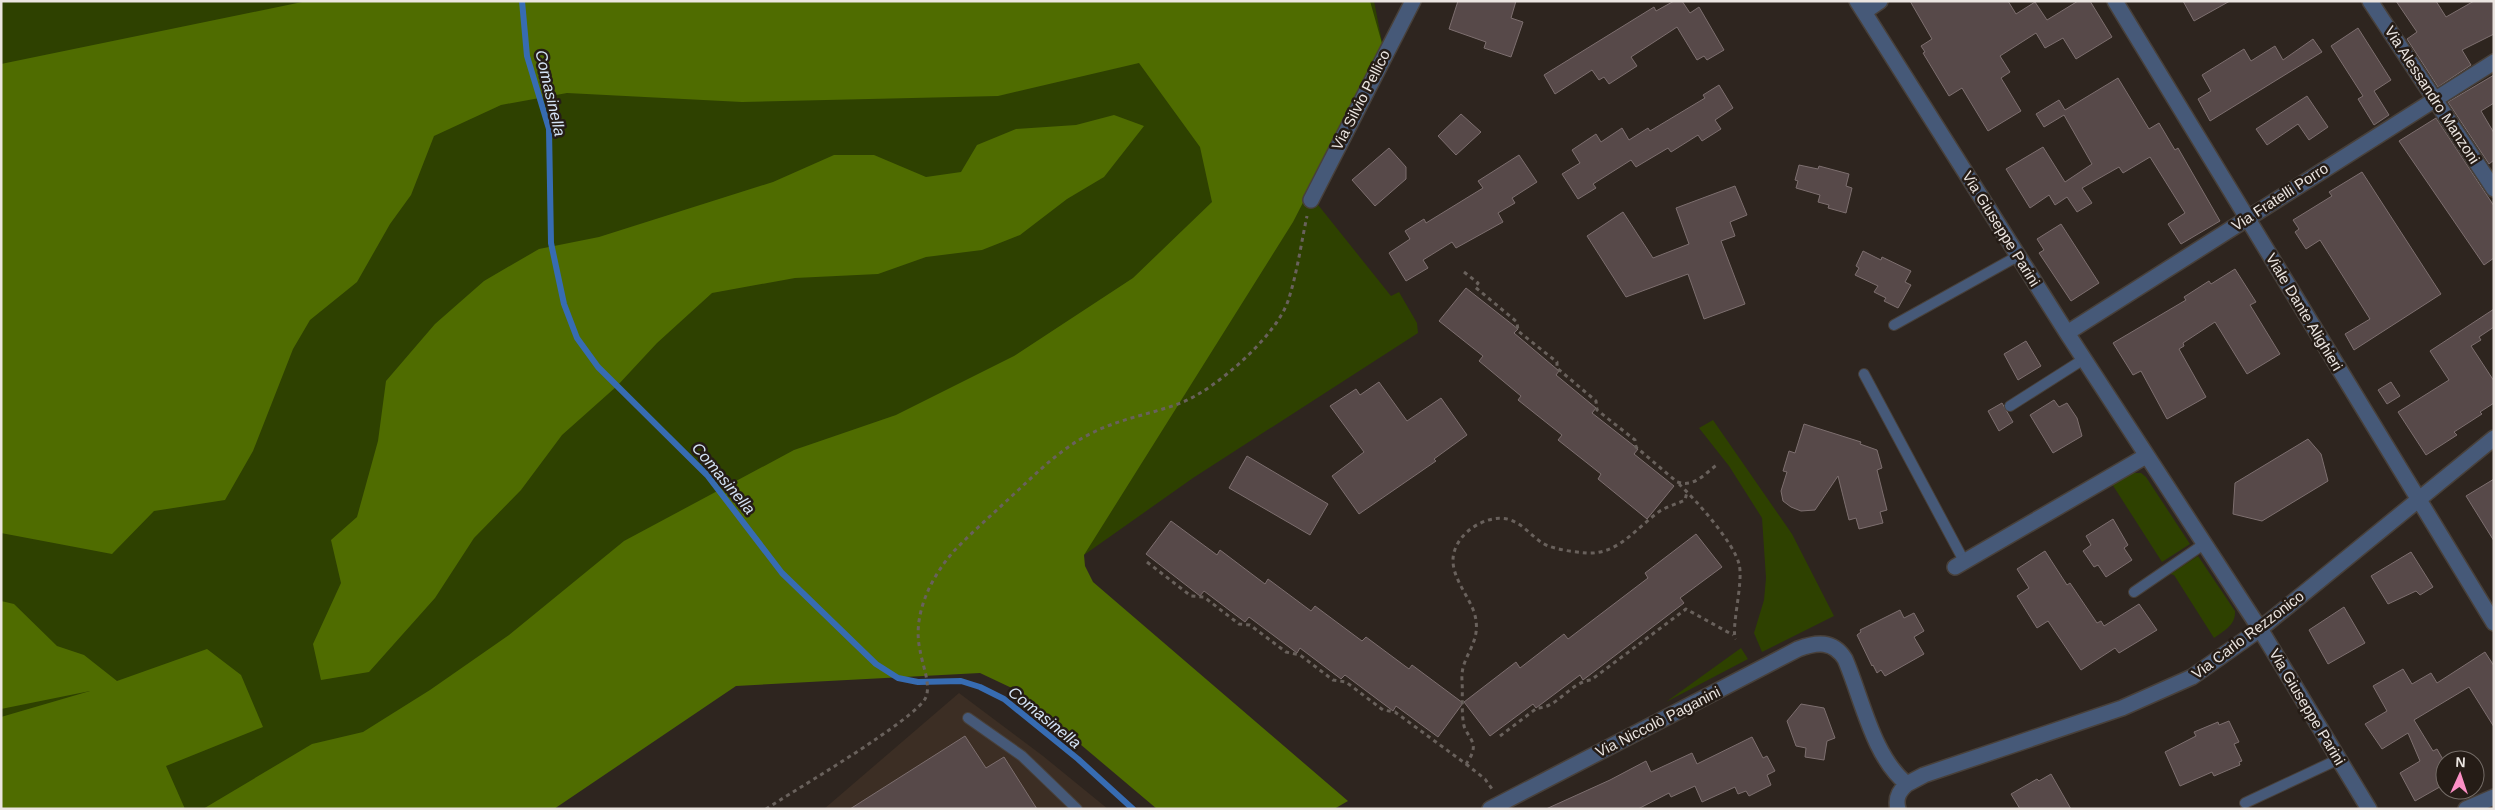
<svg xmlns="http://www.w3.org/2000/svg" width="2495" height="810" font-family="Helvetica,sans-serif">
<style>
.built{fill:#3c2e24}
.green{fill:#2e4100}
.forest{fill:#4f6c00}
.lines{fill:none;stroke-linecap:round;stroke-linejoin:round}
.stream{stroke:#376cb2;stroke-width:6}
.building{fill:#574949;stroke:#7d6f6f}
.service-casing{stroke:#48403a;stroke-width:12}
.minor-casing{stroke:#48403a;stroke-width:18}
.path{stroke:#69615c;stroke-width:3;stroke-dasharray:4 4;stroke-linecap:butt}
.service{stroke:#465978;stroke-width:10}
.minor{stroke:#465978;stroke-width:15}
.labels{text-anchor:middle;stroke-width:5;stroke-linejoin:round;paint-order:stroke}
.street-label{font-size:15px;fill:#ebe5e1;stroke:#251c16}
.water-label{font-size:16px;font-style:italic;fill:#d5e4f7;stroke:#251c16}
</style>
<rect width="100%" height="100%" fill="#2e251f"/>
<path class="built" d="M 959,693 L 1043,756 L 1108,809 L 824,809 Z"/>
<path class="green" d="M 1,1 L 1374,1 L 1383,47 L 1315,201 L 1391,296 L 1399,292 L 1417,323 L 1418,333 L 1193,478 L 1084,555 L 980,673 L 730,646 L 545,809 L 1,809 Z
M 1713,420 L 1792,534 L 1834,616 L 1762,652 L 1754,633 L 1764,600 L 1766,578 L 1762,518 L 1729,466 L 1699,428 Z
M 2133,473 L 2141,473 L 2146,477 L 2190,544 L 2162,562 L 2112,484 Z
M 2198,556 L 2235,611 C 2236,625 2224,631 2214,638 L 2174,575 L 2170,574 Z
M 1741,648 L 1748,659 L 1666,702 Z"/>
<path class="forest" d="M 307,1 L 1370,1 L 1383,47 L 1293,222 L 1084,555 L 1085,566 L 1093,582 L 1348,801 L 1334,809 L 1157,809 L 1016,690 L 980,673 L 736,686 L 554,809 L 203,809 L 312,744 L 363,732 L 430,690 L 509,635 L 624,541 L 794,450 L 896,415 L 1014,356 L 1133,278 L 1212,202 L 1200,147 L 1139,63 L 998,96 L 742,102 L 567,93 L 501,105 L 434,136 L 411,195 L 390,224 L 357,282 L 310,320 L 293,349 L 253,451 L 225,500 L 154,511 L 112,554 L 1,533 L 1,64 Z
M 1114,115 L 1144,126 L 1104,177 L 1067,199 L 1020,235 L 982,250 L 926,257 L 878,274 L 795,278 L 712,293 L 657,343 L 617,386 L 562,435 L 521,490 L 474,538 L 435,598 L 369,672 L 321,680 L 313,644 L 341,583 L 331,540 L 357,517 L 378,441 L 386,381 L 435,324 L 484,281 L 539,249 L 599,237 L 773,182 L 834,155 L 874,155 L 926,177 L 961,172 L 977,145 L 1016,129 L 1076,125 Z
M 1,601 L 14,604 L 57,646 L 84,655 L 117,681 L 207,649 L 241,675 L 263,727 L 166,766 L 185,809 L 1,809 L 1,717 L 90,691 L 1,709 Z"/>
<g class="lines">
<path class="stream" d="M 522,1 L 527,56 L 549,129 L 551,243 L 564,304 L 577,338 L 598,367 L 707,475 L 782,573 L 876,664 L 898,678 L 918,682 L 961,681 L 980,687 L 1004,699 L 1078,759 L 1133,809"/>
</g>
<path class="building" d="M 1458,1 L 1516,1 L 1511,18 L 1523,22 L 1511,57 L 1484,48 L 1486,42 L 1449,29 Z
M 1674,1 L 1682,1 L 1690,13 L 1699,7 L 1724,50 L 1707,60 L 1704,56 L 1697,60 L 1677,27 L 1631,57 L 1637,66 L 1609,84 L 1604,77 L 1599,80 L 1592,70 L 1555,94 L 1544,75 L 1654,7 L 1656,11 Z
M 1910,1 L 2008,1 L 2016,14 L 2035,2 L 2047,20 L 2078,1 L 2090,1 L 2112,37 L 2076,59 L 2063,38 L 2045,48 L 2036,33 L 2000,56 L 2010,72 L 2001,78 L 2021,111 L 1988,131 L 1962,88 L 1949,96 L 1923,53 L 1925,52 L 1921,46 L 1932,39 Z
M 2183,1 L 2230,1 L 2194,21 Z
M 2396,1 L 2436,1 L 2446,17 L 2474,1 L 2494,1 L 2494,34 L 2462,50 L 2471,65 L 2438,87 L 2407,39 L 2417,32 Z
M 2358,28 L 2391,80 L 2374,91 L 2389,115 L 2374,125 L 2358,99 L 2363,96 L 2331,46 Z
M 2313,39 L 2322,52 L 2210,121 L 2198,99 L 2211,91 L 2202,75 L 2244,49 L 2251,61 L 2275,46 L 2283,60 Z
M 2494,75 L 2494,103 L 2481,111 L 2494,133 L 2494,160 L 2489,164 L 2448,102 Z
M 2118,78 L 2149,129 L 2159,123 L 2175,150 L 2178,148 L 2220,221 L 2181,244 L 2168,224 L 2185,213 L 2150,157 L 2123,173 L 2119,167 L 2082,188 L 2092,203 L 2077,212 L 2067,197 L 2055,205 L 2049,195 L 2030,208 L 2006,169 L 2043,147 L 2065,182 L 2092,164 L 2064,115 L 2044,127 L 2036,114 L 2059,100 L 2065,110 Z
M 1719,85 L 1733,108 L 1715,120 L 1721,129 L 1702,141 L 1698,135 L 1671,152 L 1668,148 L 1636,167 L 1631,160 L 1593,184 L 1596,188 L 1578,199 L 1562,174 L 1580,163 L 1572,150 L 1596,134 L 1601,142 L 1622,128 L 1629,140 L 1648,128 L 1650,131 L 1705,98 L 1703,95 Z
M 2307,96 L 2328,127 L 2309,140 L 2298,124 L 2267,145 L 2256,129 Z
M 1461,114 L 1481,132 L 1456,155 L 1438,136 Z
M 2436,118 L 2494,206 L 2494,258 L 2484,265 L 2399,141 Z
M 1389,148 L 1406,167 L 1406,179 L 1375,206 L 1352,180 Z
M 1519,155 L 1537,182 L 1512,198 L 1515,203 L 1498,213 L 1503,222 L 1456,248 L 1452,242 L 1423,260 L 1428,268 L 1406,281 L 1389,253 L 1410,239 L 1405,231 L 1424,219 L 1426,223 L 1483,188 L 1478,181 Z
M 1799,165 L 1818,169 L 1819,166 L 1849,174 L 1846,186 L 1852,188 L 1846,213 L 1828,208 L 1829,205 L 1818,202 L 1820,195 L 1796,188 L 1798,181 L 1795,180 Z
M 2362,172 L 2441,294 L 2354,350 L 2345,334 L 2370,319 L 2320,240 L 2306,249 L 2295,232 L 2299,229 L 2293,220 L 2332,196 L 2329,192 Z
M 1735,186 L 1747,215 L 1730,222 L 1735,236 L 1721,241 L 1745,304 L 1704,319 L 1688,274 L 1626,297 L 1587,236 L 1623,212 L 1653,258 L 1689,244 L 1676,208 Z
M 2061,224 L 2099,283 L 2071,301 L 2039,253 L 2044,250 L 2037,239 Z
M 1863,251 L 1881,260 L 1882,257 L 1911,271 L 1905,282 L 1911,285 L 1898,308 L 1884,301 L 1886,298 L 1874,292 L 1878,286 L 1855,275 L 1859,268 L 1856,266 Z
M 2235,269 L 2256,302 L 2250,305 L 2280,354 L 2247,374 L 2215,322 L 2183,343 L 2184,346 L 2179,349 L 2206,397 L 2167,419 L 2141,371 L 2133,375 L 2113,343 L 2186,300 L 2184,297 L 2209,281 L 2211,284 Z
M 1466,288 L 1518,329 L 1514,333 L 1559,371 L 1556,375 L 1596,408 L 1592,413 L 1638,449 L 1634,454 L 1674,486 L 1647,519 L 1598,479 L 1601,474 L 1558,440 L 1562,435 L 1518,400 L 1521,396 L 1479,361 L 1483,356 L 1439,321 Z
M 2494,309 L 2494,327 L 2479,337 L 2481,340 L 2471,346 L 2494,381 L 2494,403 L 2480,412 L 2482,414 L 2454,432 L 2457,435 L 2426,455 L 2398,412 L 2449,380 L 2430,351 Z
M 2026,341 L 2041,366 L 2018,380 L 2004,354 Z
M 1379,382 L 1407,421 L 1441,398 L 1467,435 L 1434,459 L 1436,461 L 1359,514 L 1332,476 L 1364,452 L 1330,406 L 1356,389 L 1360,395 Z
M 2391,382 L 2400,396 L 2387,404 L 2378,390 Z
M 2054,400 L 2059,407 L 2067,403 L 2077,418 L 2082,436 L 2053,453 L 2030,415 Z
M 2002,403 L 2013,422 L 1999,431 L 1988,411 Z
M 1804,424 L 1861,442 L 1860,444 L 1877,450 L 1882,468 L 1877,470 L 1887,510 L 1880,512 L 1883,523 L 1859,529 L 1856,518 L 1849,520 L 1838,476 L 1815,510 L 1801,511 L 1791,507 L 1783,501 L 1781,491 L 1787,472 L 1783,471 L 1789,451 L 1795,453 Z
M 2308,439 L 2321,454 L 2328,481 L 2262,521 L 2233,514 L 2235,483 Z
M 1247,456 L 1328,504 L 1310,535 L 1229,488 Z
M 2494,479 L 2494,541 L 2466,496 Z
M 2113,519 L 2128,545 L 2124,548 L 2132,560 L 2106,577 L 2098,565 L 2094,567 L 2083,551 L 2091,545 L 2086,536 Z
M 1171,521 L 1217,555 L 1220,550 L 1265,584 L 1268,579 L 1311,611 L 1315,606 L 1362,641 L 1366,637 L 1409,669 L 1412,665 L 1463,703 L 1438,737 L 1396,706 L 1393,711 L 1345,675 L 1341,679 L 1300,648 L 1297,653 L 1249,617 L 1245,622 L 1204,591 L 1200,596 L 1146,554 Z
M 1696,534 L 1722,567 L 1680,598 L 1684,603 L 1583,680 L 1580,675 L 1536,708 L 1533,704 L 1490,736 L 1464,702 L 1516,662 L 1520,668 L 1564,634 L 1568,639 L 1648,578 L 1645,573 Z
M 2045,551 L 2067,585 L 2070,583 L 2097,623 L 2101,621 L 2104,626 L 2139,604 L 2157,630 L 2119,653 L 2115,648 L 2081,670 L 2048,621 L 2037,628 L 2017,596 L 2029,588 L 2017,569 Z
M 2411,552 L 2433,587 L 2420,595 L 2416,591 L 2388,604 L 2371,576 Z
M 2344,607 L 2365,643 L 2328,664 L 2309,630 Z
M 1900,610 L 1904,618 L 1914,613 L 1924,631 L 1914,637 L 1924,654 L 1885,676 L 1881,670 L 1877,673 L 1873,665 L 1872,666 L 1857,635 L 1861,632 L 1860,630 Z
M 2485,652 L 2494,666 L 2494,727 L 2469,687 L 2414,720 L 2433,751 L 2437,749 L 2445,763 L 2445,784 L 2415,801 L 2400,773 L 2420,761 L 2408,733 L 2382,749 L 2365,724 L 2387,711 L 2373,686 L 2403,669 L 2412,684 L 2431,673 L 2437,683 Z
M 1801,704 L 1824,708 L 1835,738 L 1827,741 L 1824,760 L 1805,757 L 1806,748 L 1796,746 L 1787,721 Z
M 2229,721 L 2239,742 L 2234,744 L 2242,761 L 2239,762 L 2240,765 L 2214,776 L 2212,772 L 2180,786 L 2165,752 L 2196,736 L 2194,732 L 2218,722 L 2219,725 Z
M 965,736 L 986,768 L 1004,757 L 1037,809 L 850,809 Z
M 1752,737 L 1763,758 L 1767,756 L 1775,771 L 1767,775 L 1771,785 L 1749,796 L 1746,791 L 1738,794 L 1735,787 L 1702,802 L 1695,786 L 1671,797 L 1669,793 L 1638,809 L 1546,809 L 1610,780 L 1646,761 L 1651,772 L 1692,753 L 1697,764 Z
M 2051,774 L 2071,809 L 2020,809 L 2011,794 L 2037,779 L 2039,781 Z"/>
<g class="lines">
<g class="service-casing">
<path id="service" d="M 1894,325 L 2018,256
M 1864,374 L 1964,561
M 2010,406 L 2084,359
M 2134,592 L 2204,544
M 968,718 L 1022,756 L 1077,809
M 2245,803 L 2339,759"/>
</g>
<g class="minor-casing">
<path id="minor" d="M 1857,1 L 2067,333 L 2260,629 L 2369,809
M 2115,1 L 2494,623
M 2370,1 L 2494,189
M 1864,12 L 1880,1
M 1311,200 L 1413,1
M 2067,333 L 2494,62
M 1955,567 L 2146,456
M 1907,784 L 1924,775 L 2122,708 L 2192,677 L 2260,629 L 2494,438
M 1490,809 L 1798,649 C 1817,642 1833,640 1845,659 C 1862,698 1873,757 1907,784 C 1899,791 1895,798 1898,809
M 2466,809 L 2494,797"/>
</g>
<path class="path" d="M 1464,272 L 1478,283 L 1475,287 L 1517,322 L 1518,331 L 1557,362 L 1557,368 L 1596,401 L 1597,410 L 1635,440 L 1636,447 L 1677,482 C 1695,488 1705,473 1718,464
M 1679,484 C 1696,500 1734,543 1739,564 C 1744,582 1730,631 1736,639
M 1147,562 L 1191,596 L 1204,597 L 1239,624 L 1250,625 L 1286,652 L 1300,655 L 1333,680 L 1346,682 L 1383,710 L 1395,712 L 1466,764 C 1469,760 1472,755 1473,750 C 1475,741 1467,735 1464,726 C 1461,712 1463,695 1462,680 C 1460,655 1484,643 1474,612 C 1466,590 1444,569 1457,545 C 1466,526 1496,511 1515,522 C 1527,528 1534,539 1546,545 C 1558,550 1574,552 1587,553 C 1618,555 1637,527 1660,511 C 1668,506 1677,504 1685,500 L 1687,492
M 1500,736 L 1537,708 C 1558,708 1570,682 1591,680 L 1686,609 L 1733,635
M 1466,764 L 1485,779 L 1492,789
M 766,809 C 793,791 917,719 926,697 C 931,684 922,664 920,650 C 912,615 931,577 954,551 C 973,531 994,513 1014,494 C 1039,471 1061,448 1092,433 C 1121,418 1153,414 1183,402 C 1217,388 1276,336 1288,301 C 1297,274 1301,244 1307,216"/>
<use href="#service" class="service"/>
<use href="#minor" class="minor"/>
</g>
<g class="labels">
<g class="street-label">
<text transform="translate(2432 95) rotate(57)" y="5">Via Alessandro Manzoni</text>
<text transform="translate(1361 100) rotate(-63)" y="5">Via Silvio Pellico</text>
<text transform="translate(2280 197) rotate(-33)" y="5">Via Fratelli Porro</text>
<text transform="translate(2001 229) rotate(58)" y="5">Via Giuseppe Parini</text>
<text transform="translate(2304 312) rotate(59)" y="5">Viale Dante Alighieri</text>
<text transform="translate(2248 635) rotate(-37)" y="5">Via Carlo Rezzonico</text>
<text transform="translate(2307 707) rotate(59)" y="5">Via Giuseppe Parini</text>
<text transform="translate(1658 722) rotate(-27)" y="5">Via Niccolò Paganini</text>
</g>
<g class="water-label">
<text transform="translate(551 93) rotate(77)" y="6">Comasinella</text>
<text transform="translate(724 478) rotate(50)" y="6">Comasinella</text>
<text transform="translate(1045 717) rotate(39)" y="6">Comasinella</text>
</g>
</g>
<rect width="2495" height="810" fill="none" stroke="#ebe5e1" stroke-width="5"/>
<g transform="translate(2460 775) rotate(3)"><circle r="24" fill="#251c16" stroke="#746c67"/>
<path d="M0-4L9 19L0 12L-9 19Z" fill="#fb8fc5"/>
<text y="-8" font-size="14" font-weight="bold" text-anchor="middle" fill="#ebe5e1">N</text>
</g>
</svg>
